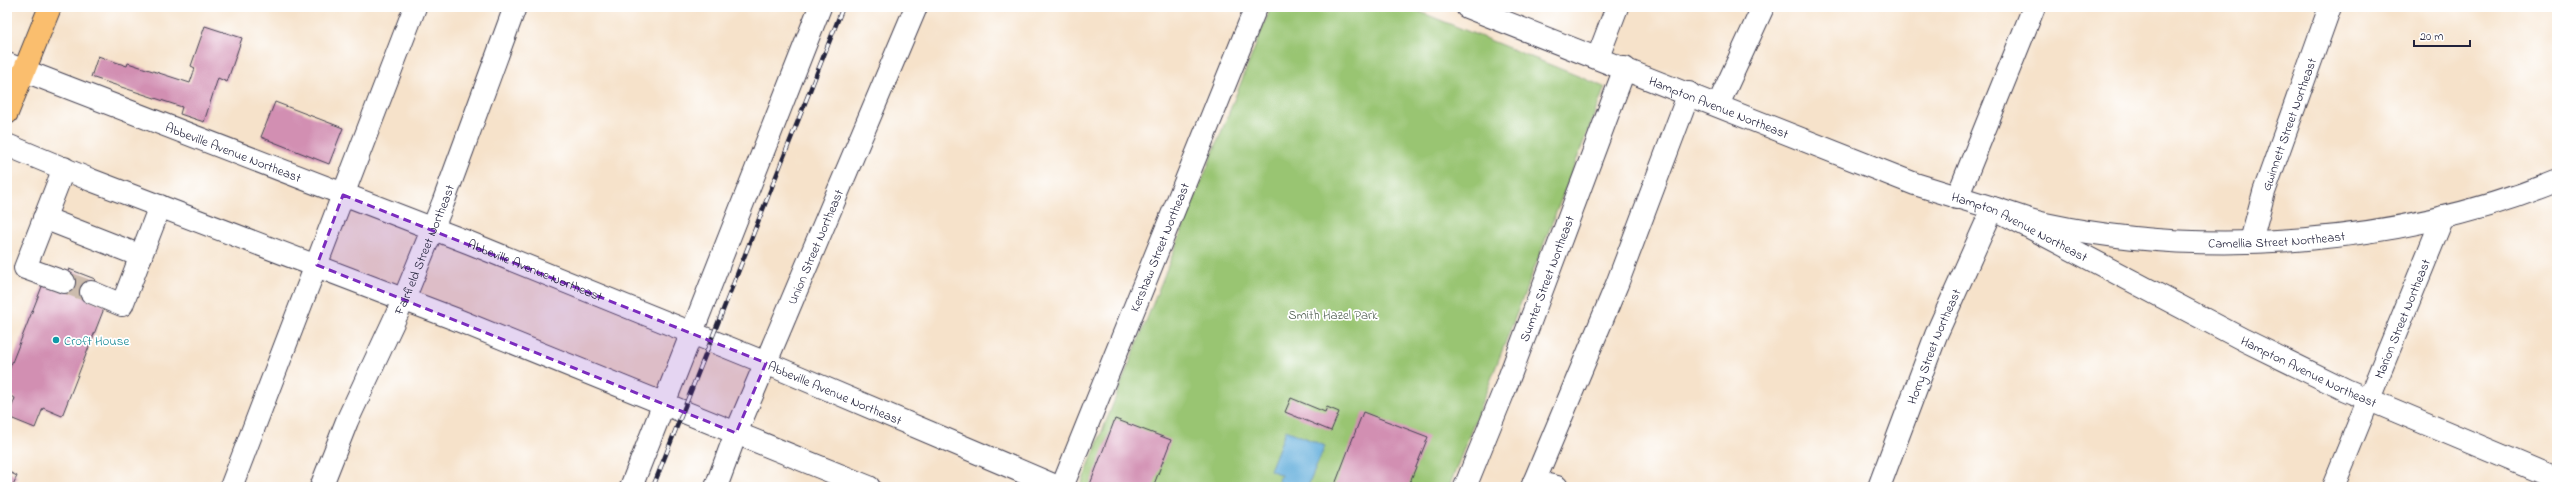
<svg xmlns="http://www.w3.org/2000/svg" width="2564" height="494" font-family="'Indie Flower',sans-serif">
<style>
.green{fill:#99c572;stroke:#5e7456}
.water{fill:#63aedb;stroke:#42688b}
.building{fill:#d28fb2}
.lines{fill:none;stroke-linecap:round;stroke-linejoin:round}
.minor-tunnel{stroke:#ccbcad;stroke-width:22;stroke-dasharray:22 11;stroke-linecap:butt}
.minor-casing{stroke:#423f50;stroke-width:24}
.major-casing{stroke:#423f50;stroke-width:24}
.minor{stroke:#fff;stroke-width:22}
.major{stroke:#fabe6e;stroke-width:22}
.rail-casing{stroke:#22223b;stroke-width:4.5}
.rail{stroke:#fff;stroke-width:3;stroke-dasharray:9;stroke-linecap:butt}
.marked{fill:#7b2cbf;fill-opacity:0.2;stroke:#7b2cbf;stroke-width:3;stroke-dasharray:8 5;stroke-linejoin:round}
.culture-dot{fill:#0f9aa8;stroke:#fff;stroke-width:1.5}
.labels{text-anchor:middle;stroke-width:3.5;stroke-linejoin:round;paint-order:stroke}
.street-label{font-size:13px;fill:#22223b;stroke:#fff}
.park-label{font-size:13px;fill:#4c5b4e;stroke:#fff}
.culture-label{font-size:13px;fill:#0d838f;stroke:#fff;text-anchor:start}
</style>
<rect width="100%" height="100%" fill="#fff"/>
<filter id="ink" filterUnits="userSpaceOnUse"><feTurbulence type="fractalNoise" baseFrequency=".025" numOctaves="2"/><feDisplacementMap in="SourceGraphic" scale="8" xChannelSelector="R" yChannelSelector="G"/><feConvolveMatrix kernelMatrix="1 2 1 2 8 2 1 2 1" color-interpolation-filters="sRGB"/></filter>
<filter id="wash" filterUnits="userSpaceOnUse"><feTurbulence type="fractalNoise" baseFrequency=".012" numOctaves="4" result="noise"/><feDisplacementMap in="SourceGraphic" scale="16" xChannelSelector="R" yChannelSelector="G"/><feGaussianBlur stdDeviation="0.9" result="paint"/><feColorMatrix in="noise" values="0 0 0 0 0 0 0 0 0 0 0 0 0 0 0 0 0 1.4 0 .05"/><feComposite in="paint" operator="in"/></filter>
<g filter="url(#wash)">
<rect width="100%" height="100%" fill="#f6e2ca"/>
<path class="green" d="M 1271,7 L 1408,7 L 1605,87 L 1449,487 L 1080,487 Z"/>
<path class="water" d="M 1286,430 L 1325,446 L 1308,486 L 1302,484 L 1301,487 L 1276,487 L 1281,475 L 1270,470 Z"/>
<g id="blocks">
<path class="building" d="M 205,26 L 242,38 L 227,82 L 218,78 L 204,122 L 180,114 L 182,107 L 91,77 L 98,56 L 127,66 L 128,63 L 190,83 L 195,68 L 191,66 Z
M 275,102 L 343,128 L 329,164 L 261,137 Z
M 69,269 L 95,279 L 88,299 L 105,306 L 62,416 L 43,408 L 35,428 L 8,417 L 15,398 L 7,395 L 7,375 L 43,284 L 60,291 Z
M 1291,398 L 1325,412 L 1327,407 L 1339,412 L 1331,431 L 1285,412 Z
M 1363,412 L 1428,437 L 1408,487 L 1334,487 Z
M 1115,419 L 1171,440 L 1153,487 L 1089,487 Z
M 7,471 L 17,476 L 12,487 L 7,487 Z"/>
</g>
</g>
<g filter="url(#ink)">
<use href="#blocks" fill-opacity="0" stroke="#423f50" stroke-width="1"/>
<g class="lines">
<path class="minor-tunnel" d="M 64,282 L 91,292"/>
<g class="minor-casing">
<g id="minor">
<path id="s1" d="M 1467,7 L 1915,184 L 1993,208 L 2244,340 L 2346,390 L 2557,479"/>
<path d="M 1598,57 L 1617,7"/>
<path id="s2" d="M 7,64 L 470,243 L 766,363 L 1058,487"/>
<path d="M 1718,105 L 1763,7"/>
<path d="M 7,145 L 91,180 L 455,319 L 869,487"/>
<path d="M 64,168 L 25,268 L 64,282"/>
<path d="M 1957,198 L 2034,7"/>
<path d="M 44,218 L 141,256"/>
<path id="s3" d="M 2251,241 L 2264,192 L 2330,7"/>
<path d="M 91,292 L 122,305 L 160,206"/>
<path d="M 1534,482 L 1557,487"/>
<path d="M 231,487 L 415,7"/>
<path id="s4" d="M 321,487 L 347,421 L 404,299 L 443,203 L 515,7"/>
<path d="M 631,487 L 820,7"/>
<path id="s5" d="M 716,487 L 736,433 L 916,7"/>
<path id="s6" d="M 1062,487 L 1256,7"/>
<path id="s7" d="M 1465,487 L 1506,386 L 1625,68"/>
<path d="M 1532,487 L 1617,284 L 1689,93"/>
<path id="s8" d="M 1879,487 L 1936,335 L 1993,208 C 2010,213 2027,220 2045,224 C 2208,259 2402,244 2557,181"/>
<path id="s9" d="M 2333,487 L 2443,217"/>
</g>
</g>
<g class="major-casing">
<path id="major" d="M 7,113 L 50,7"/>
</g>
<use href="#minor" class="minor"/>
<use href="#major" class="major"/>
<g class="rail-casing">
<path id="rail" d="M 653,487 L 843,7"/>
</g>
<use href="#rail" class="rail"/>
</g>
</g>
<path class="marked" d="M 343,195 L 766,363 L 736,433 L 317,265 Z"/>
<circle class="culture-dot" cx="56" cy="340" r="4"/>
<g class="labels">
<g class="street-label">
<text dy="5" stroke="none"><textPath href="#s1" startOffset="271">Hampton Avenue Northeast</textPath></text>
<text dy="5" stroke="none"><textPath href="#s3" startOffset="123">Gwinnett Street Northeast</textPath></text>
<text dy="5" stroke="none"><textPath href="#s2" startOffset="243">Abbeville Avenue Northeast</textPath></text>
<text dy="5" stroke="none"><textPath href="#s1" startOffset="595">Hampton Avenue Northeast</textPath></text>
<text dy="5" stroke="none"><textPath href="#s8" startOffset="589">Camellia Street Northeast</textPath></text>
<text dy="5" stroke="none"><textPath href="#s5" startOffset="260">Union Street Northeast</textPath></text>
<text dy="5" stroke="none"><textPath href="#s6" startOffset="259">Kershaw Street Northeast</textPath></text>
<text dy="5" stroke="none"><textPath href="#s4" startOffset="259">Fairfield Street Northeast</textPath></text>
<text dy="5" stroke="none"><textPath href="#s2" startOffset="567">Abbeville Avenue Northeast</textPath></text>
<text dy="5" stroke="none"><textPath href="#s7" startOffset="224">Sumter Street Northeast</textPath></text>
<text dy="5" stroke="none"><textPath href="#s9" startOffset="182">Marion Street Northeast</textPath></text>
<text dy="5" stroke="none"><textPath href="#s8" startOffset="151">Horry Street Northeast</textPath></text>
<text dy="5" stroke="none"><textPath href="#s1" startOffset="919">Hampton Avenue Northeast</textPath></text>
<text dy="5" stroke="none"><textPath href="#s2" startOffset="891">Abbeville Avenue Northeast</textPath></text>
</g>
<g class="park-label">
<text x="1333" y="319">Smith Hazel Park</text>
</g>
<g class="culture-label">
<text x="64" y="345">Croft House</text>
</g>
</g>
<rect width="2564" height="494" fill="none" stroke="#fff" stroke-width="24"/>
<path d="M2414 40v6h56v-6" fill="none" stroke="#22223b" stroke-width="2"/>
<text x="2420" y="40" font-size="12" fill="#22223b" stroke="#ffffff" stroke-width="3" paint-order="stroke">20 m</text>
</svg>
